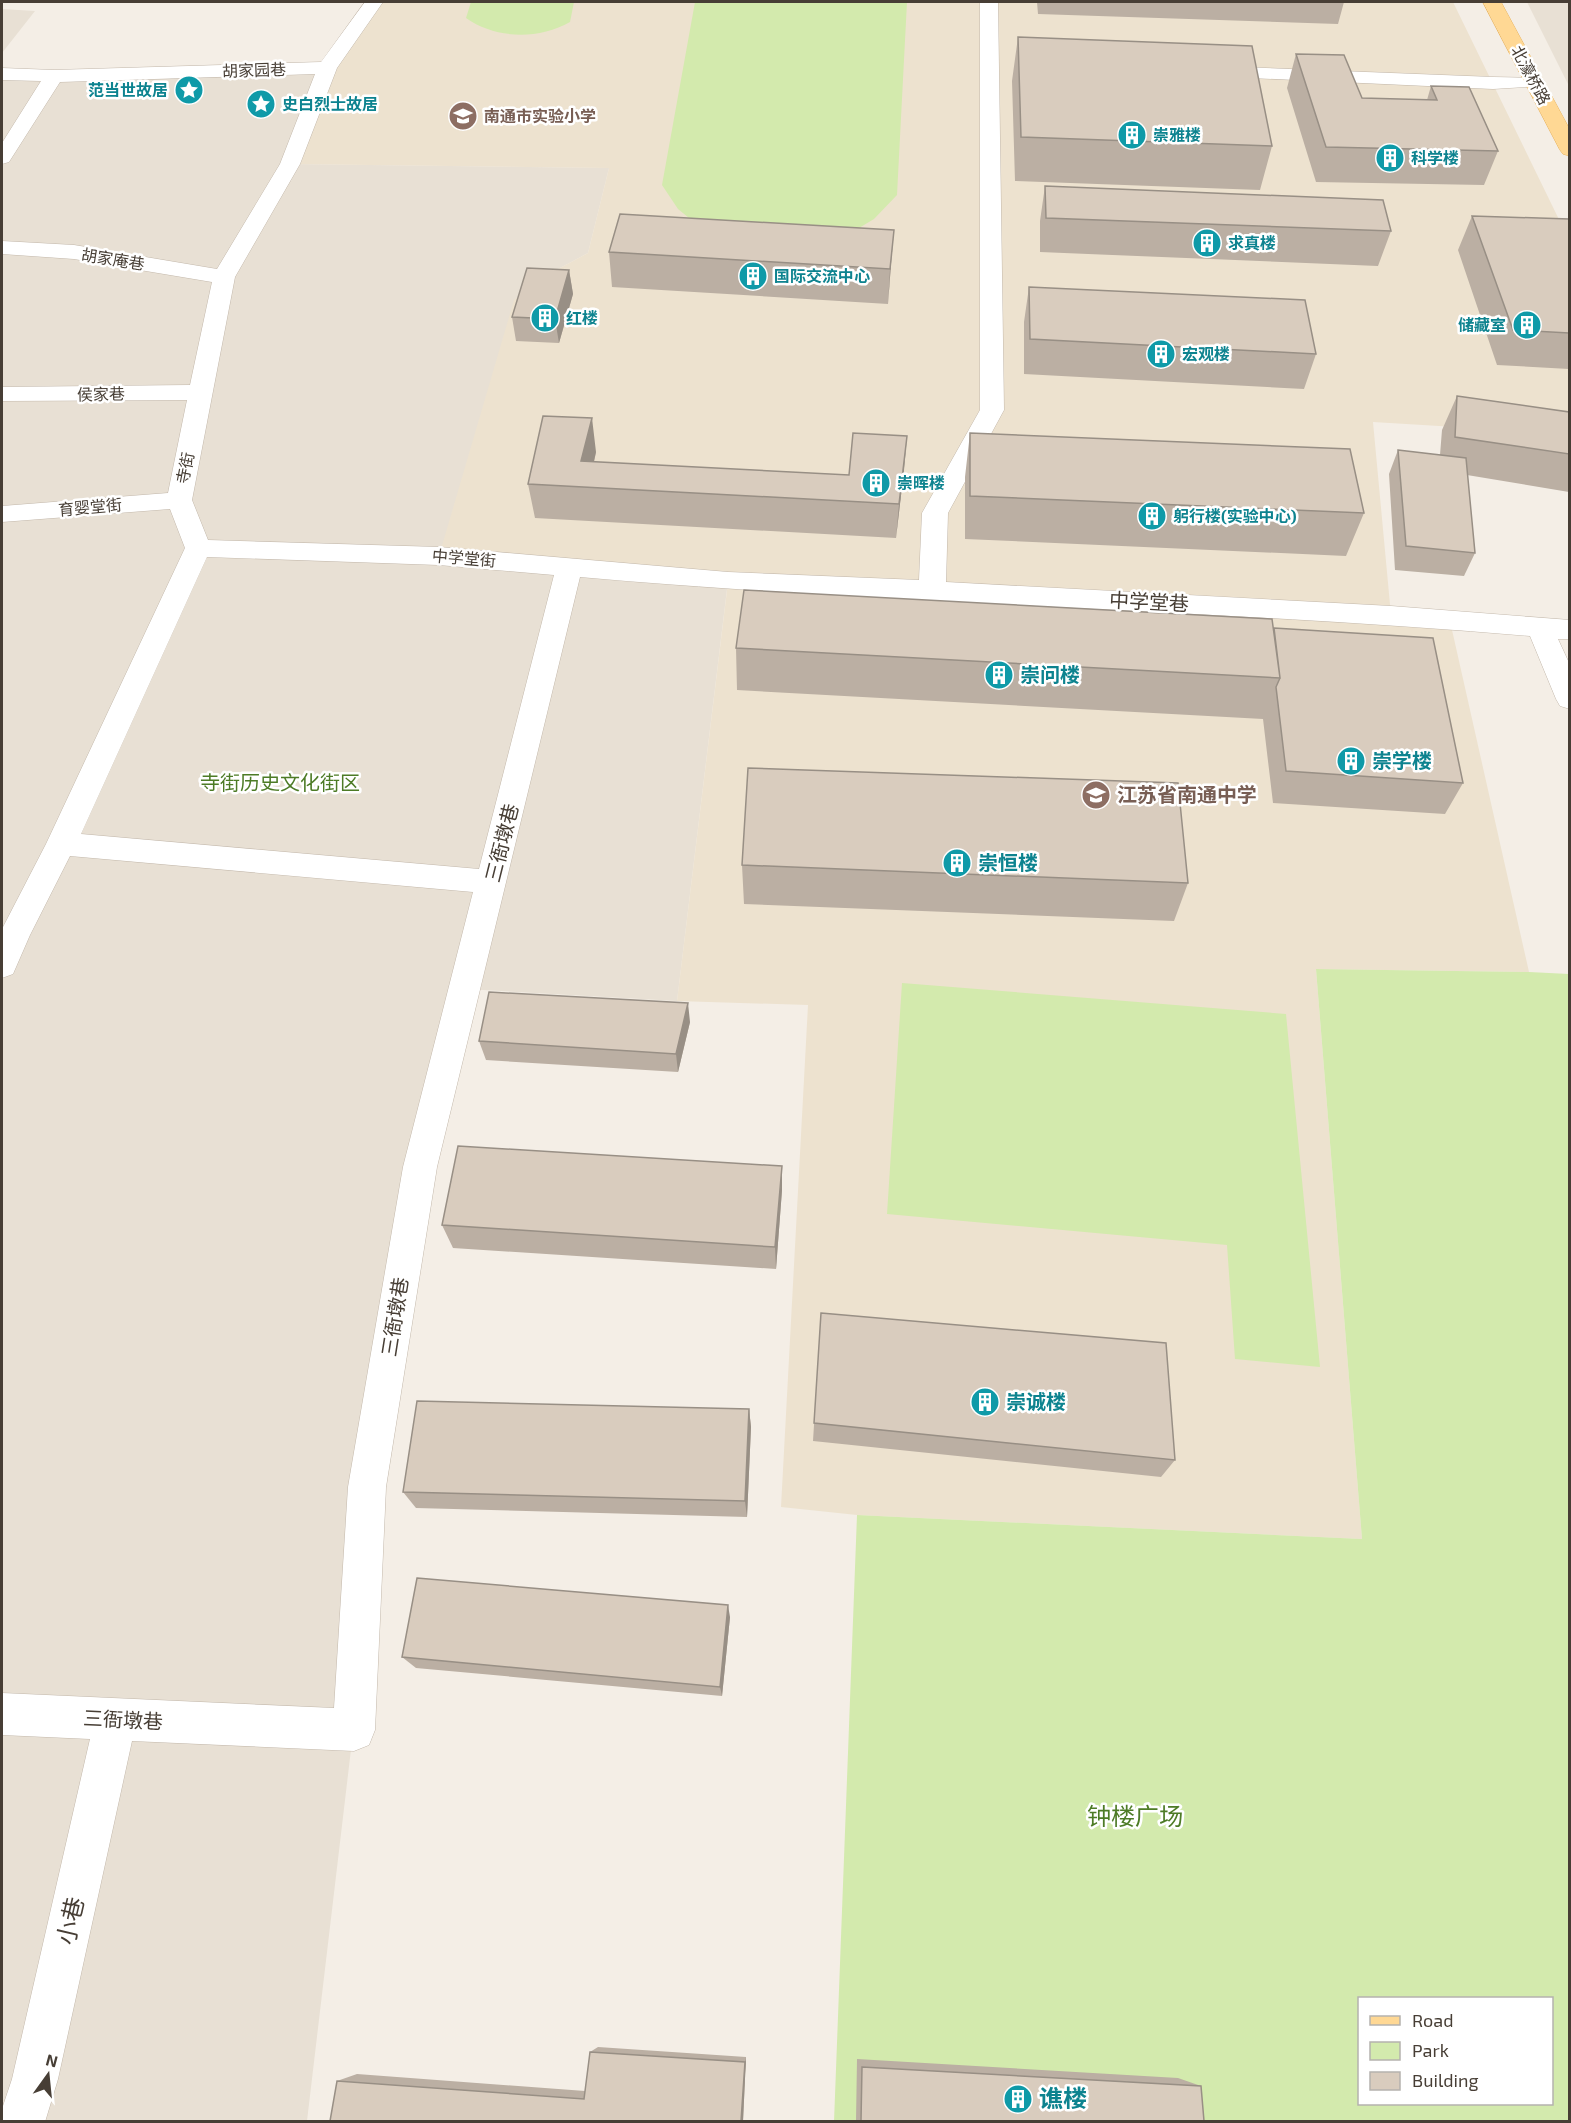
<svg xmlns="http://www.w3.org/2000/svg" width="1571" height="2123" font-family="'Exo 2','Noto Sans SC',sans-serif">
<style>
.residential{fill:#e8e0d4}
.education{fill:#ede2cf}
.green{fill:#d3eaad;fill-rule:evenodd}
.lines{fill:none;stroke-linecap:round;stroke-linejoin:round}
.minor-casing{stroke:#c3b8ab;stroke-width:1}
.major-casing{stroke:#e9b45f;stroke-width:1}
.minor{fill:#fff;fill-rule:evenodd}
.major{fill:#ffd894;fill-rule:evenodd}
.wall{fill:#bbafa3}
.shaded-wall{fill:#988f85}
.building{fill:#d9ccbe;stroke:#988f85;stroke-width:1.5}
.labels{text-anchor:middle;stroke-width:5;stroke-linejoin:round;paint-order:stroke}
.far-street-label{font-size:16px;fill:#473e35;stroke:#fff}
.far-culture-label{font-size:16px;font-weight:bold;fill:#0d838f;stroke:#fff;text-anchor:start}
.far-education-label{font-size:16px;font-weight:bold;fill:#785e54;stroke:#fff;text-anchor:start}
.street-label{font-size:20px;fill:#473e35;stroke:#fff}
.culture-label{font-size:20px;font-weight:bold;fill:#0d838f;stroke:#fff;text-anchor:start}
.park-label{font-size:20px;fill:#4d7b26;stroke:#fff}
.education-label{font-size:20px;font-weight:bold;fill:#785e54;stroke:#fff;text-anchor:start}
.near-park-label{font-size:24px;fill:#4d7b26;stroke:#fff}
.near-street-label{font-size:24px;fill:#473e35;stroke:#fff}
.near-culture-label{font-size:24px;font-weight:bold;fill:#0d838f;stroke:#fff;text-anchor:start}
</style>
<rect width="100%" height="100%" fill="#f4eee6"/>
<path class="residential" d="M 1527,2 L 1569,2 L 1569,86 Z
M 2,9 L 35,11 L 2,53 Z
M 327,68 L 291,164 L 609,168 L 588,253 L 545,276 L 728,581 L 677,1001 L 466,989 L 420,1167 L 307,2121 L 2,2122 L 2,74 L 54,76 Z"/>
<path class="education" d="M 374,2 L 1453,2 L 1569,240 L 1569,434 L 1373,422 L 1391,615 L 1450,621 L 1529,972 L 1316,969 L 1362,1539 L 857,1515 L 781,1507 L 808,1005 L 677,1001 L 728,582 L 439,556 L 514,300 L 545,276 L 588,253 L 609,168 L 290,164 L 327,68 Z"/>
<path class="green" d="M 471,2 L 574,2 L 570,22 C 538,40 496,39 466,18 Z
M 695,2 L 907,2 L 897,195 L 874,219 L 839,240 L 700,227 L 678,209 L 662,185 Z
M 1316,969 L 1529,972 L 1569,974 L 1569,2121 L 834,2122 L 857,1515 L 1362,1539 ZM 1360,1998 L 1552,1998 L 1552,2104 L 1360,2104 Z
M 902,983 L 1286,1014 L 1320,1367 L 1235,1359 L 1227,1245 L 887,1214 Z"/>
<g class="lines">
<g class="minor-casing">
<path id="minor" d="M 365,2 L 383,2 L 337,68 L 300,164 L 235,277 L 192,500 L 208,540 L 439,547 L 728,572 L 919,580 L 922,513 L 980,410 L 980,2 L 998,2 L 1004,410 L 948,513 L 946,582 L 1391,606 L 1570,620 L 1570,639 L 1558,639 L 1570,665 L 1570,709 L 1560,706 L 1556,699 L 1530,636 C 1214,609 896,605 580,577 L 437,1167 L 386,1487 L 375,1730 L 369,1745 L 354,1751 L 132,1741 L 58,2079 L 45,2122 L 2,2122 L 2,2109 L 12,2079 L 90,1739 L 2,1735 L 2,1693 L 334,1708 L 348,1487 L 403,1167 L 473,892 L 70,856 L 30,935 L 13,974 L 2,978 L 2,929 L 46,844 L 185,548 L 170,509 L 2,522 L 2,506 L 168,493 L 187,400 L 2,401 L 2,387 L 190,385 L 212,282 L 74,259 L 2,254 L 2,241 L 74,245 L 217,269 L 280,164 L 315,74 L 60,82 L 9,162 L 2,164 L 2,143 L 41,81 L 2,80 L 2,68 L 54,70 L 321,62 ZM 207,557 L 439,565 L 554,575 L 479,869 L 81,834 Z
M 1214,66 L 1493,77 L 1542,78 L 1545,82 L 1542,86 L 1493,89 L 1207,76 L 1204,72 L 1207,68 Z"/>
</g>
<g class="major-casing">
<path id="major" d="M 1483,2 L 1501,2 L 1570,130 L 1570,156 L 1563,154 L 1560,150 Z"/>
</g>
<use href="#minor" class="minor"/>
<use href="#major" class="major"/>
</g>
<path class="wall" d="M 1037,2 L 1344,2 L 1338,24 L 1038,14 Z
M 1018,37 L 1272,146 L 1260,190 L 1015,181 L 1012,81 Z
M 1296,54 L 1362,98 L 1427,100 L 1431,86 L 1498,151 L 1484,185 L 1316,182 L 1287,88 Z
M 1045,186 L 1391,231 L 1378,266 L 1040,252 L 1040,221 Z
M 1472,216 L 1569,219 L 1569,369 L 1497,365 L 1458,250 Z
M 609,252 L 891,264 L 888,304 L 612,287 Z
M 569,270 L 573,294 L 559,343 L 516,341 L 512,317 Z
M 1029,287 L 1316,354 L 1304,389 L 1024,374 L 1024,322 Z
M 1457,396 L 1569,412 L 1569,492 L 1467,475 L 1475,553 L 1464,576 L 1395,570 L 1389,474 L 1398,450 L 1440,455 L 1442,430 Z
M 970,433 L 1364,513 L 1346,556 L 965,539 L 965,477 Z
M 596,452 L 594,462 L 849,475 L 904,470 L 896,538 L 535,518 L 528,484 Z
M 1274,628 L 1463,783 L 1445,814 L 1273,803 L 1263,719 L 737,690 L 736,648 Z
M 742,865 L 1188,883 L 1174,921 L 744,904 Z
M 690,1022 L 678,1072 L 486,1060 L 479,1041 Z
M 782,1190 L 776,1269 L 453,1248 L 442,1225 Z
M 821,1313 L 1175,1460 L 1161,1477 L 813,1441 Z
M 749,1409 L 751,1427 L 747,1517 L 416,1508 L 403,1492 Z
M 730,1617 L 722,1696 L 416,1668 L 402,1657 Z
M 598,2047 L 746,2057 L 743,2121 L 337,2081 L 357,2074 L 585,2091 L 590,2052 Z
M 857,2059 L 1178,2078 L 1201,2086 L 1204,2121 L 856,2121 Z"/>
<path class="shaded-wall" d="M 894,230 L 891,264 L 888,304 L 890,269 Z
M 569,270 L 573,294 L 559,343 L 555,319 Z
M 592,418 L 596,452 L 588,487 L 581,461 Z
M 907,436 L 904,470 L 896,538 L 899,504 Z
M 688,1003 L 690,1022 L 678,1072 L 676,1054 Z
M 782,1166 L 782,1190 L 776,1269 L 775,1247 Z
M 749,1409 L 751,1427 L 747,1517 L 745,1501 Z
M 728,1605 L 730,1617 L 722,1696 L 720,1687 Z
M 746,2057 L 743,2121 L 741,2121 L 745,2062 Z"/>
<path class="building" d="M 1018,37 L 1252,46 L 1272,146 L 1021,137 Z
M 1296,54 L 1344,55 L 1362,98 L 1437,100 L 1431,86 L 1469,87 L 1498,151 L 1326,147 Z
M 1045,186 L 1383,200 L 1391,231 L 1046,218 Z
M 620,214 L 894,230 L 890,269 L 609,252 Z
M 1472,216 L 1569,219 L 1569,333 L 1513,330 Z
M 527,268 L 569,270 L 555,319 L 512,317 Z
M 1029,287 L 1305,300 L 1316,354 L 1030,339 Z
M 1457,396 L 1569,412 L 1569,454 L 1455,437 Z
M 543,416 L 592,418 L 581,461 L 849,475 L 853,433 L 907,436 L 899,504 L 528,484 Z
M 970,433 L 1350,449 L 1364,513 L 970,496 Z
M 1398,450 L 1466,458 L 1475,553 L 1406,546 Z
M 744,590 L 1272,619 L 1280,678 L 736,648 Z
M 1274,628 L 1433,638 L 1463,783 L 1286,771 L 1276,687 L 1280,678 Z
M 748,768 L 1178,783 L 1188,883 L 742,865 Z
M 489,992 L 688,1003 L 676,1054 L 479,1041 Z
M 458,1146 L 782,1166 L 775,1247 L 442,1225 Z
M 821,1313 L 1166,1343 L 1175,1460 L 814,1423 Z
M 417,1401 L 749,1409 L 745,1501 L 403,1492 Z
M 417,1578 L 728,1605 L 720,1687 L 402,1657 Z
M 590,2052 L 745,2062 L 741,2121 L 330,2121 L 337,2081 L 584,2099 Z
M 862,2067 L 1201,2086 L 1204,2121 L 861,2121 Z"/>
<defs>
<g id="sight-disc" transform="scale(1.5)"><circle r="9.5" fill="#0f9aa8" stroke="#fff"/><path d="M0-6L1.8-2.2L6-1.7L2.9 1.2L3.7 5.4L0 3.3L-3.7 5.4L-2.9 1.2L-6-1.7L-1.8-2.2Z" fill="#fff"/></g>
<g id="school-disc" transform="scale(1.5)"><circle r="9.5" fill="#8d6e63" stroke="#fff"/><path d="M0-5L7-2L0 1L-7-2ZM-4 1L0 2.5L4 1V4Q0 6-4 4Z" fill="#fff"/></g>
<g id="building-disc" transform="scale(1.5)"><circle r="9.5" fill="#0f9aa8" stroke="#fff"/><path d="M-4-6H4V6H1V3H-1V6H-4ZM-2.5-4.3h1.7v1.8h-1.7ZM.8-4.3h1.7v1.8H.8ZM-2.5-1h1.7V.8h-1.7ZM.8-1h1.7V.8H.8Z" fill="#fff"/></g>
</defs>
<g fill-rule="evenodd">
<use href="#sight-disc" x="189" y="90"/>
<use href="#sight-disc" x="261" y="104"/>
<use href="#school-disc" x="463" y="116"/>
<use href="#building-disc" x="1132" y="135"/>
<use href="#building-disc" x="1390" y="158"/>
<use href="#building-disc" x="1207" y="243"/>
<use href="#building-disc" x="753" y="276"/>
<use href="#building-disc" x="545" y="318"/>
<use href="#building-disc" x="1527" y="325"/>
<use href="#building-disc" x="1161" y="354"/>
<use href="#building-disc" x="876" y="483"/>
<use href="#building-disc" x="1152" y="516"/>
<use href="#building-disc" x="999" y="675"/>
<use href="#building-disc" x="1351" y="761"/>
<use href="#school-disc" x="1096" y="795"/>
<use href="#building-disc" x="957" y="863"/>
<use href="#building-disc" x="985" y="1402"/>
<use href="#building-disc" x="1018" y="2099"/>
</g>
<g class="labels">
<g class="far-street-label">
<text transform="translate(254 70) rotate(-2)" y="6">胡家园巷</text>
<text transform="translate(1531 75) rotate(62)" y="6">北濠桥路</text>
<text transform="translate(113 259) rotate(9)" y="6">胡家庵巷</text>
<text transform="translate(101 394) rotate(-1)" y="6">侯家巷</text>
<text transform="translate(185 468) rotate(-79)" y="6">寺街</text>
<text transform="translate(90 507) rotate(-5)" y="6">育婴堂街</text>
<text transform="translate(464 558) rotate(5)" y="6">中学堂街</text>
</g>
<g class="far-culture-label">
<text x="168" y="96" text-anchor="end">范当世故居</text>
<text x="282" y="110">史白烈士故居</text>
<text x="1153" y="141">崇雅楼</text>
<text x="1411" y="164">科学楼</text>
<text x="1228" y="249">求真楼</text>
<text x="774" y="282">国际交流中心</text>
<text x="566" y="324">红楼</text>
<text x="1506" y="331" text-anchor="end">储藏室</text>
<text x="1182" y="360">宏观楼</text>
<text x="897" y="489">崇晖楼</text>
<text x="1173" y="522">躬行楼(实验中心)</text>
</g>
<g class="far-education-label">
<text x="484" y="122">南通市实验小学</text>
</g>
<g class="street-label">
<text transform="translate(1149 602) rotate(3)" y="7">中学堂巷</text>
<text transform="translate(502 843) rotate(-76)" y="7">三衙墩巷</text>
<text transform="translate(395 1317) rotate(-81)" y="7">三衙墩巷</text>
<text transform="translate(123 1720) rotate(3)" y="7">三衙墩巷</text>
</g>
<g class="culture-label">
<text x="1020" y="682">崇问楼</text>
<text x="1372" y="768">崇学楼</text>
<text x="978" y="870">崇恒楼</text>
<text x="1006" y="1409">崇诚楼</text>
</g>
<g class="park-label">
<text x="280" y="790">寺街历史文化街区</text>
</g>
<g class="education-label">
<text x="1117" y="802">江苏省南通中学</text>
</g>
<g class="near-park-label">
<text x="1135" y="1825">钟楼广场</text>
</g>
<g class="near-street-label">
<text transform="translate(71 1921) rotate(-77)" y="8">小巷</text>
</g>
<g class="near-culture-label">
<text x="1039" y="2107">谯楼</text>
</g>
</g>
<rect width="1571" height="2123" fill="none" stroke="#473e35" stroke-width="6"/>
<rect x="1358" y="1997" width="195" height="108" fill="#ffffff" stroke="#b5b2ae" stroke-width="1.5"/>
<rect x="1370" y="2016" width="30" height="9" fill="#ffd894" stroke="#b5b2ae" stroke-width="1.5"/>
<text x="1412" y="2027" font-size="18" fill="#473e35">Road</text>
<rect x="1370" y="2042" width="30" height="18" fill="#d3eaad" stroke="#b5b2ae" stroke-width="1.5"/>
<text x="1412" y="2057" font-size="18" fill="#473e35">Park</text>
<rect x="1370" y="2072" width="30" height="18" fill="#d9ccbe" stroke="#b5b2ae" stroke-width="1.5"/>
<text x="1412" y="2087" font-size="18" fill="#473e35">Building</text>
<g transform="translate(48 2075) rotate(15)" stroke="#ffffff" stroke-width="4.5" paint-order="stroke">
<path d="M0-4.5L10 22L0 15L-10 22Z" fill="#473e35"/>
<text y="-9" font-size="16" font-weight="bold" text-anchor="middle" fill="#473e35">N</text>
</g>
</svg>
